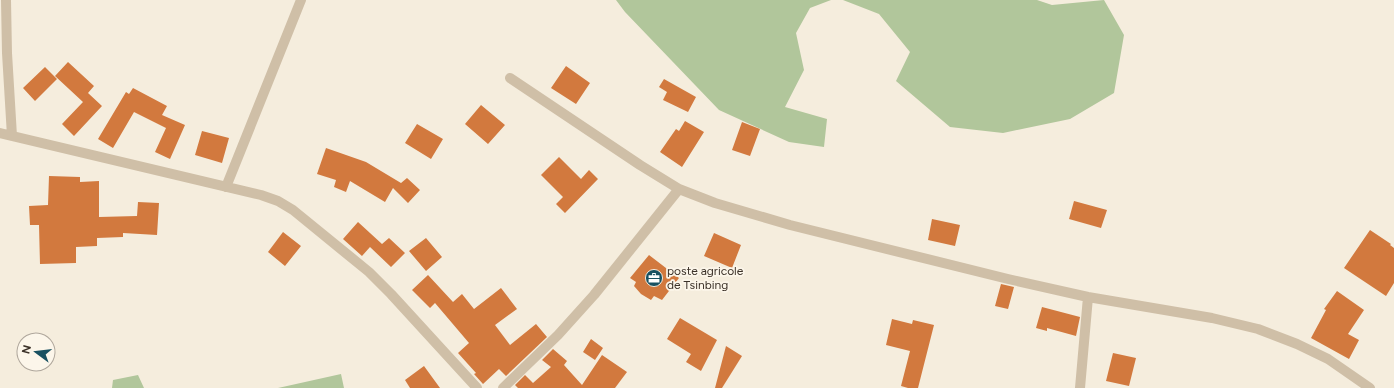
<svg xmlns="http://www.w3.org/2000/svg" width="1394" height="388" font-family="Figtree,sans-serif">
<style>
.green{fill:#b1c69b}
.building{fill:#d2793e}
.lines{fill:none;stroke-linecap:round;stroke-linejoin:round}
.minor{stroke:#cfbfa7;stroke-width:10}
.labels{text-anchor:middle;stroke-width:3.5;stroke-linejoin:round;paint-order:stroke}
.poi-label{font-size:12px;fill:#3b3128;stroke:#fcf6ea;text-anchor:start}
</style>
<rect width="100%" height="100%" fill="#f5eddd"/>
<path class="green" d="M 616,0 L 831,0 L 810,8 L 796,33 L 804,70 L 785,107 L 827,119 L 824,147 L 789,142 L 719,110 L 625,12 Z
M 843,0 L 1037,0 L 1052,5 L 1104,0 L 1124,35 L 1114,93 L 1070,119 L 1003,133 L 950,127 L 896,81 L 910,52 L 879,14 Z
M 341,374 L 344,388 L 278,388 Z
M 138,375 L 144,388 L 112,388 L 113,380 Z"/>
<path class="building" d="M 68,62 L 94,86 L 88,93 L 102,106 L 74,136 L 62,124 L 83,102 L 55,76 Z
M 566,66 L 590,83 L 576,104 L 551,88 Z
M 45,67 L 57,79 L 35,101 L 23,88 Z
M 664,79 L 696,97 L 688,112 L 663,100 L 667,92 L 659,87 Z
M 133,88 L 167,106 L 162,115 L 185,125 L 170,159 L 155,152 L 166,128 L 134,112 L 113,148 L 98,139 L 126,92 L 129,94 Z
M 481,105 L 505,125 L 488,144 L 465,124 Z
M 685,121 L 704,132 L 682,167 L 660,152 L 676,129 L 679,131 Z
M 742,122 L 760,129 L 750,156 L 732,150 Z
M 417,124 L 443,139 L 431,159 L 405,143 Z
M 202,131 L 229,138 L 222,163 L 195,155 Z
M 326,148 L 366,162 L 401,183 L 407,178 L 420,190 L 408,203 L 393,188 L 385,202 L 350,181 L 346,192 L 334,187 L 336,180 L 317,174 Z
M 559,157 L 581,179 L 589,170 L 598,179 L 565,213 L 556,204 L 563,197 L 541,175 Z
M 49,176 L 80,177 L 80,182 L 99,181 L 99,217 L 137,216 L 138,202 L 159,203 L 157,235 L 123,233 L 123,237 L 97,238 L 97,246 L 76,247 L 76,263 L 40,264 L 39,225 L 30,225 L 29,206 L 48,205 Z
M 1074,201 L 1107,210 L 1101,228 L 1069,219 Z
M 932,219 L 960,225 L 955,246 L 928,240 Z
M 358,222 L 382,244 L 389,238 L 405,253 L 391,267 L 370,247 L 362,256 L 343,239 Z
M 1370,230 L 1391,244 L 1390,245 L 1394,248 L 1394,283 L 1386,296 L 1344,268 Z
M 283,232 L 301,246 L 285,266 L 268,252 Z
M 714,233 L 741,245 L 732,268 L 704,256 Z
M 426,238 L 442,257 L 426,271 L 409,251 Z
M 649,255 L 679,278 L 662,300 L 654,296 L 651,300 L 641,294 L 634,286 L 636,282 L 630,278 Z
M 428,275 L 453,302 L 462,294 L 474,309 L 501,288 L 517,309 L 495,325 L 510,345 L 536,324 L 547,337 L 506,376 L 499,369 L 483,384 L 474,374 L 476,373 L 458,353 L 469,343 L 435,303 L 430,308 L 412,290 Z
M 1001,284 L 1014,287 L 1008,309 L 995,306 Z
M 1337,291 L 1364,310 L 1348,334 L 1359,340 L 1349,359 L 1311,338 L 1326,310 L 1324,309 Z
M 1042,307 L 1080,317 L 1076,336 L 1047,328 L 1047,331 L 1036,328 Z
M 680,318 L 717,340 L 701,371 L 686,362 L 691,354 L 667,339 Z
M 892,319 L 912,324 L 913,320 L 934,325 L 918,388 L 908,388 L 901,386 L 910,351 L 886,345 Z
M 591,339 L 603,348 L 595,360 L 583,352 Z
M 726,346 L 742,356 L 722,388 L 715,388 Z
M 553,349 L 567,361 L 564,365 L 582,385 L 602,355 L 627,372 L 615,388 L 518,388 L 515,385 L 525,375 L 533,383 L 551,367 L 542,360 Z
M 1113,353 L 1136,358 L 1129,386 L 1106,381 Z
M 424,366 L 440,388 L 410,388 L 405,380 Z"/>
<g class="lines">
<path class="minor" d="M 6,0 L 7,53 L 12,136
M 0,133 L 261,195 L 278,201 L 293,210 L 369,272 L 391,294 L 477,388
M 226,187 L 301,0
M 679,189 L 715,203 L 790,225 L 1008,279 L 1088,297 L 1212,318 L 1258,329 L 1297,344 L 1328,359 L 1370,388
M 503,388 L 558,335 L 594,295 L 679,189 L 640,165 L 510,78
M 1080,388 L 1088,297"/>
</g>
<defs>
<g id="office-disc" transform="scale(0.9)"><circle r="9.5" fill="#195161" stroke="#fcf6ea"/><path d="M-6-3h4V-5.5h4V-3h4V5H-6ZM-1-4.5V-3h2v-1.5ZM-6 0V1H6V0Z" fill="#fff"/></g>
</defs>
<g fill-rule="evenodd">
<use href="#office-disc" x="654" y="278"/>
</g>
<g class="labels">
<g class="poi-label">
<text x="667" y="275">poste agricole<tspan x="667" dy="14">de Tsinbing</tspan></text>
</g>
</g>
<g transform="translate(36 352) rotate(285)"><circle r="19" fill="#fcf6ea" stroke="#afa79c"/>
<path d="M0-3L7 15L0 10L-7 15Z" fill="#195161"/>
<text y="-6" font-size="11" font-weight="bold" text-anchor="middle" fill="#3b3128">N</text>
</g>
</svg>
